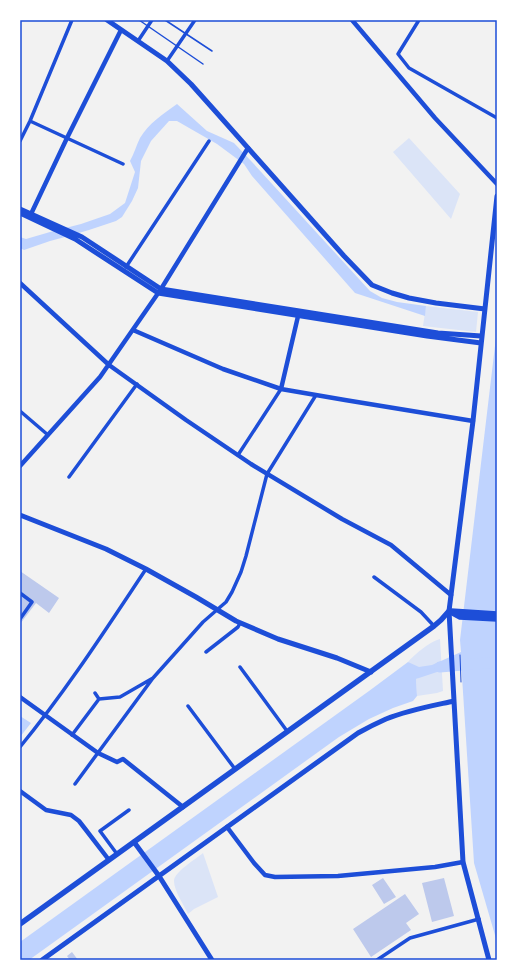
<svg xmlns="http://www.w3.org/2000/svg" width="517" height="980" font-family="Ubuntu,sans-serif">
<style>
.green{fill:#dbe4f7}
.water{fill:#bfd3fe}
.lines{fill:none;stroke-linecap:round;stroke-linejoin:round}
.river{stroke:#bfd3fe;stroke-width:11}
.building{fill:#bdc9ec}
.path{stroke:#1d4ed8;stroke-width:1}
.service{stroke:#1d4ed8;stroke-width:1.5}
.minor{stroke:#1d4ed8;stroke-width:3.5}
.tertiary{stroke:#1d4ed8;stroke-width:4.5}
.secondary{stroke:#1d4ed8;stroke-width:5}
.primary{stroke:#1d4ed8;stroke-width:5.5}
.neatline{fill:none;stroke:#1d4ed8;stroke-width:1.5}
</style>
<rect width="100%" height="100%" fill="#f2f2f2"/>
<path class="green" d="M 409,138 L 460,194 L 451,219 L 393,152 Z
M 426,306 L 478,312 L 476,332 L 423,326 Z
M 440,639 L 443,691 L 437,693 L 417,696 L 416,679 L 422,676 L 408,662 C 415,654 429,642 440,639 Z
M 203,853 L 218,897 L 194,909 L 188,914 C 184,905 174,891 174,881 C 174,872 196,859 203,853 Z"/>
<path class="water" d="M 177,104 L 207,131 L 234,143 L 252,162 L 370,291 L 382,298 L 397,302 L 426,306 L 425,316 L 355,293 L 252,176 L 244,164 L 217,144 L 177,121 L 169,121 L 151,141 L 141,161 L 138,188 L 132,201 L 122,217 L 116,221 L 89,230 L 65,237 L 50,241 L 24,250 L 20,248 L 20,237 L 26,239 L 50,232 L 81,224 L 110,214 L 125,203 L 135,172 L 130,161 C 134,154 136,146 140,138 C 149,123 163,114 177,104 Z
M 497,329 L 497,942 L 474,863 L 461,661 L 437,672 L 416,679 L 417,696 L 413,701 L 393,708 L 369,719 L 339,737 L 29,960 L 20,960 L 20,942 L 369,691 L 408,662 L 419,667 L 432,665 L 461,652 L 460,640 Z
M 20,716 L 31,723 L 20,737 Z"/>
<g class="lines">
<path class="river" d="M 440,667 L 497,662"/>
</g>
<path class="building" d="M 20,571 L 59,598 L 49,613 L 36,603 L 20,624 Z
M 383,878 L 396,897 L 384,904 L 372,885 Z
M 444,878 L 454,916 L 432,922 L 422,883 Z
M 405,894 L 419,914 L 406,923 L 411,930 L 371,957 L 353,929 Z
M 72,952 L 78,960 L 70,960 L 67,956 Z"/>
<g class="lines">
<path class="path" d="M 460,655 L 461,682"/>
<path class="service" d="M 139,20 L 203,64
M 165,20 L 212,51"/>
<path class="minor" d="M 419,20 L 398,54 L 409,68 L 497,118
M 138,41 L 152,20
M 167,61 L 195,20
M 30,121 L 123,164
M 20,141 L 30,121 L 72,20
M 126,267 L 209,141
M 20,411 L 48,435
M 238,455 L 281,389
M 69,477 L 137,384
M 374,577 L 421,612 L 434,626
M 20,593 L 32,602 L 20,619
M 206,652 L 238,627 L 240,623
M 240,667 L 287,731
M 153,678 L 203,622 L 226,602 L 232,592 L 241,572 L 246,556 L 267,474 L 316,395
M 188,706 L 235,769
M 72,735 L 99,699 L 95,693
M 20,747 C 66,691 106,629 146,569
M 75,784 L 153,678 L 120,697 L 99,699
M 117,854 L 100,831 L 129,810
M 377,960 L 410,938 L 479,919"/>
<path class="tertiary" d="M 352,20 L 435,118 L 497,184
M 31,214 L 67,138 L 121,30
M 20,283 L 109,365 L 186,420 L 251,464 L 342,519 L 391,545 L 451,595
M 133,330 L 223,369 L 281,389 L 345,400 L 473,421
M 281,389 L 299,312
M 20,466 L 100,377 L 161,289 L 248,148
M 20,697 L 98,753 L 117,762 L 123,759 L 183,807
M 20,791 L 46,810 L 71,815 L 79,821 L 86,830 L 109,860
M 227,827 L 254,863 L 265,875 L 275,877 L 338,876 L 435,867 L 463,862"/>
<path class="secondary" d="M 107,20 L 167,61 L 191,84 L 216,112 L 344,256 L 372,285 L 392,293 L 409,298 L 436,303 L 485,309
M 20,209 L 82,237 L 161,289 L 438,333 L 481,336
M 20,213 L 75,239 L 158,293 L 427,336 L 481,343
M 20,515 L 106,549 L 146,569 L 196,597 L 236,621 L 278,639 L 337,658 L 371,672
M 134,842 L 159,876 L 212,960
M 42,960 L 358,733 C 367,728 377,723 386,719 C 408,710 431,706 454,701
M 489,960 L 463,862 L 449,611 L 473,421 L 497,196"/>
<path class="primary" d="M 449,611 L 460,617 L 497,619
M 451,611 L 497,614
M 20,924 L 434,626 L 441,620 L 449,611"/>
</g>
<rect width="517" height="980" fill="none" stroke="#ffffff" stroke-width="42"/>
<rect x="21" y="21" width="475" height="938" class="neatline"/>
</svg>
